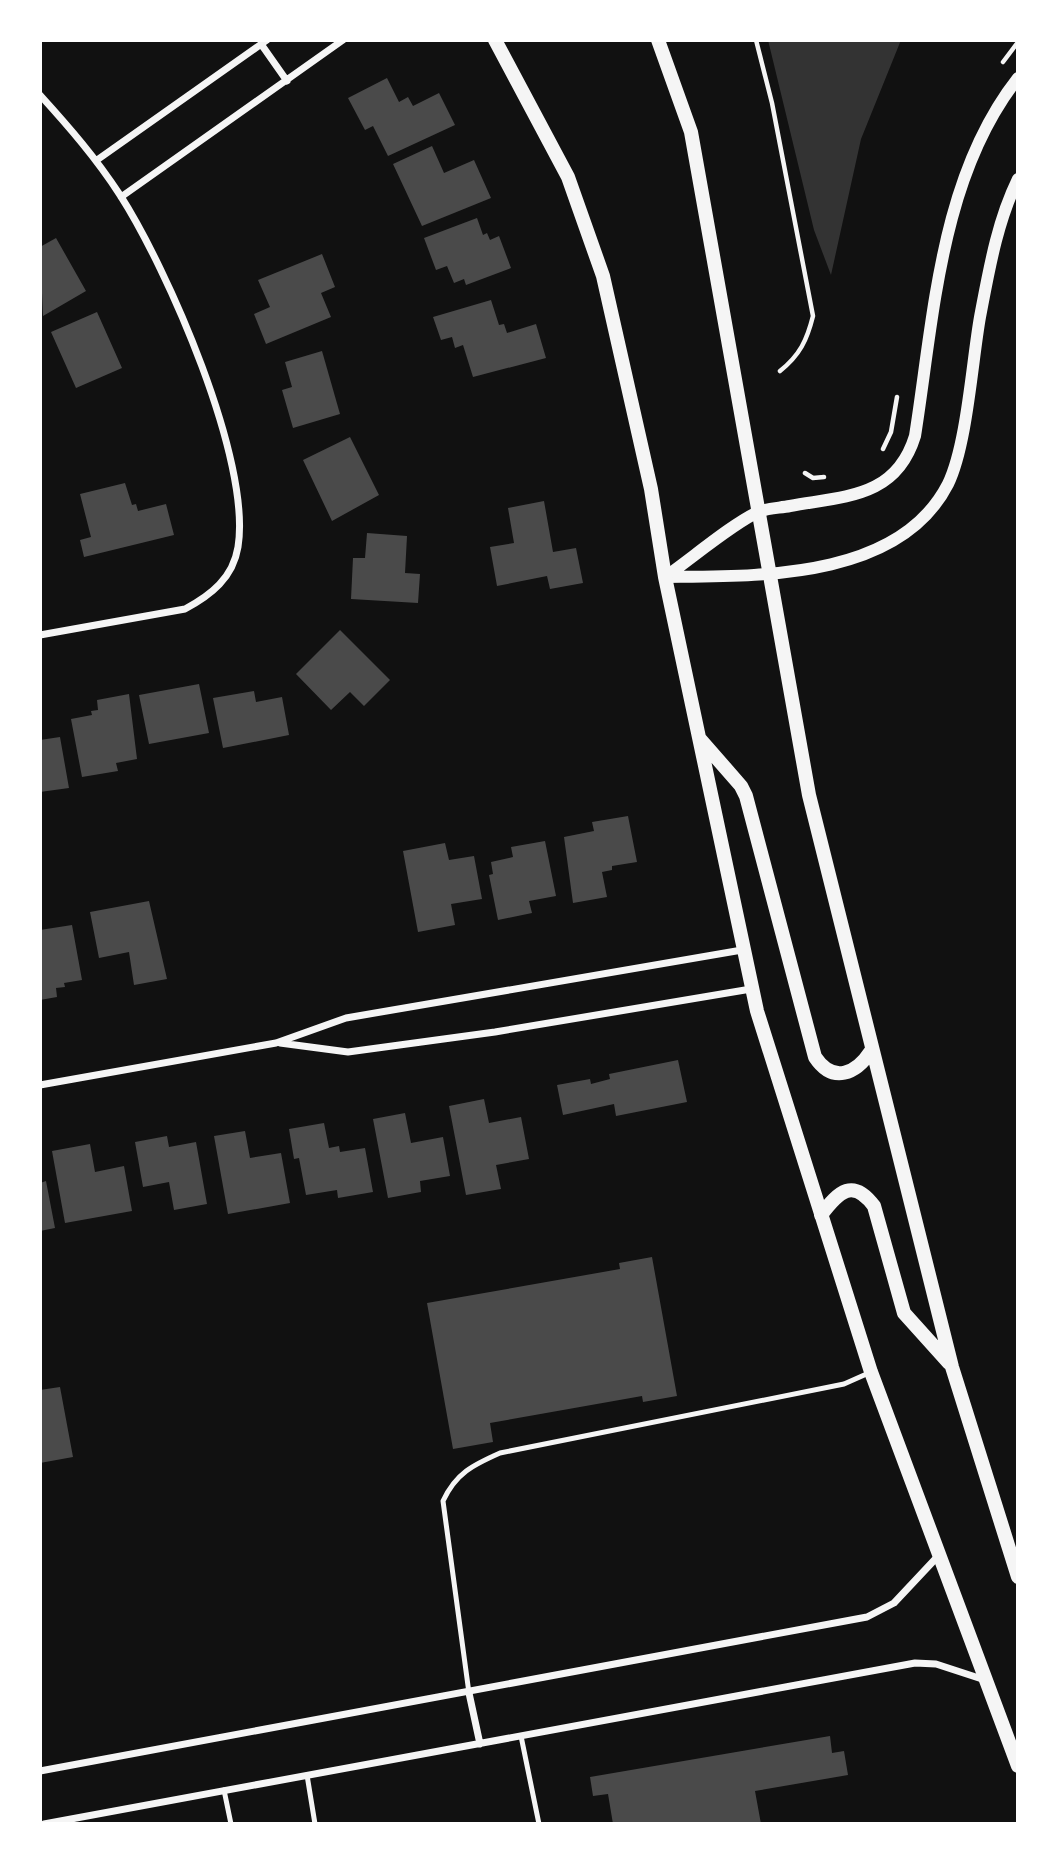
<svg xmlns="http://www.w3.org/2000/svg" width="1058" height="1864" font-family="'Noto Sans',sans-serif">
<style>
.water{fill:#333}
.building{fill:#4a4a4a}
.lines{fill:none;stroke-linecap:round;stroke-linejoin:round}
.path{stroke:#f5f5f5;stroke-width:4.5}
.service{stroke:#f5f5f5;stroke-width:5}
.minor{stroke:#f5f5f5;stroke-width:7}
.tertiary{stroke:#f5f5f5;stroke-width:12}
.secondary{stroke:#f5f5f5;stroke-width:14}
</style>
<rect width="100%" height="100%" fill="#111"/>
<path class="water" d="M 768,40 L 901,40 L 861,139 L 831,275 L 814,230 Z"/>
<path class="building" d="M 387,78 L 399,102 L 408,97 L 413,106 L 439,93 L 455,125 L 388,156 L 373,126 L 365,130 L 348,98 Z
M 432,146 L 444,173 L 474,160 L 491,198 L 422,226 L 393,164 Z
M 477,218 L 483,235 L 487,233 L 490,240 L 499,236 L 511,268 L 466,285 L 464,279 L 454,283 L 447,266 L 436,270 L 424,238 Z
M 56,238 L 86,291 L 43,316 L 40,247 Z
M 322,254 L 335,287 L 321,293 L 331,317 L 266,344 L 254,314 L 270,307 L 258,280 Z
M 491,300 L 499,325 L 504,324 L 507,333 L 536,324 L 546,358 L 473,377 L 463,345 L 455,348 L 452,337 L 441,340 L 433,317 Z
M 97,312 L 122,368 L 76,388 L 51,332 Z
M 322,351 L 340,414 L 293,428 L 282,390 L 292,387 L 285,362 Z
M 350,437 L 379,495 L 332,521 L 303,460 Z
M 125,483 L 132,505 L 136,504 L 138,511 L 166,504 L 174,535 L 84,557 L 80,540 L 91,537 L 80,494 Z
M 544,501 L 553,552 L 576,548 L 583,583 L 550,589 L 547,576 L 497,586 L 490,547 L 514,543 L 508,508 Z
M 367,533 L 407,536 L 405,573 L 420,574 L 418,603 L 351,599 L 353,558 L 365,558 Z
M 340,630 L 390,680 L 364,706 L 350,692 L 331,710 L 296,674 Z
M 199,684 L 209,733 L 149,744 L 139,695 Z
M 254,691 L 256,702 L 282,697 L 289,735 L 223,748 L 213,698 Z
M 129,694 L 137,759 L 116,763 L 118,771 L 82,777 L 71,719 L 92,715 L 91,711 L 98,710 L 97,700 Z
M 60,737 L 69,788 L 40,792 L 40,740 Z
M 628,816 L 637,862 L 612,866 L 612,870 L 602,872 L 607,897 L 573,903 L 564,837 L 594,831 L 592,822 Z
M 545,841 L 556,896 L 529,901 L 532,913 L 498,920 L 489,875 L 493,874 L 491,862 L 513,857 L 511,847 Z
M 445,843 L 449,860 L 474,856 L 482,899 L 451,904 L 455,925 L 418,932 L 403,851 Z
M 149,901 L 167,979 L 134,985 L 129,952 L 99,958 L 90,912 Z
M 72,925 L 82,980 L 64,983 L 65,987 L 56,988 L 57,997 L 40,1000 L 40,930 Z
M 678,1060 L 687,1102 L 616,1116 L 614,1104 L 563,1115 L 557,1085 L 590,1079 L 591,1084 L 610,1079 L 609,1074 Z
M 484,1099 L 489,1123 L 521,1117 L 529,1159 L 496,1165 L 501,1189 L 466,1195 L 449,1106 Z
M 405,1113 L 411,1143 L 443,1137 L 450,1176 L 420,1181 L 421,1192 L 388,1198 L 373,1119 Z
M 324,1123 L 329,1148 L 339,1146 L 340,1152 L 365,1148 L 373,1192 L 338,1198 L 337,1190 L 306,1195 L 299,1158 L 294,1159 L 289,1129 Z
M 245,1131 L 250,1158 L 281,1153 L 290,1203 L 228,1214 L 214,1136 Z
M 167,1136 L 169,1147 L 196,1142 L 207,1204 L 174,1210 L 169,1182 L 143,1187 L 135,1142 Z
M 90,1144 L 95,1172 L 124,1166 L 132,1211 L 65,1223 L 52,1151 Z
M 46,1181 L 55,1228 L 40,1231 L 40,1183 Z
M 652,1257 L 677,1396 L 643,1402 L 642,1396 L 490,1423 L 493,1442 L 453,1449 L 427,1303 L 620,1269 L 619,1263 Z
M 60,1387 L 73,1457 L 40,1463 L 40,1390 Z
M 830,1736 L 832,1753 L 844,1751 L 848,1775 L 755,1791 L 761,1824 L 613,1824 L 608,1794 L 593,1796 L 590,1777 Z"/>
<g class="lines">
<path class="path" d="M 756,40 L 772,103 L 813,316 C 807,340 800,355 780,371
M 1003,62 L 1018,42
M 883,449 L 891,432 L 897,397
M 805,473 L 813,478 L 824,477"/>
<path class="service" d="M 469,1693 L 443,1501 C 456,1473 473,1465 500,1453 L 844,1384 L 871,1372
M 521,1736 L 539,1824
M 307,1775 L 315,1824
M 224,1790 L 231,1824"/>
<path class="minor" d="M 261,44 L 287,81
M 40,95 C 69,127 96,158 120,195 C 167,268 252,461 238,547 C 233,578 211,595 185,609 L 40,635
M 97,160 L 267,40
M 121,197 L 343,40
M 280,1043 L 348,1052 L 495,1032 L 751,989
M 40,1085 L 276,1043 L 346,1018 L 742,950
M 469,1693 L 480,1744
M 40,1771 L 867,1617 L 894,1603 L 940,1554
M 44,1824 L 915,1663 L 936,1664 L 985,1680"/>
<path class="tertiary" d="M 665,577 C 691,559 732,524 758,512 C 767,508 780,508 790,506 C 845,496 896,498 915,436 C 934,316 940,177 1018,78
M 666,577 C 758,576 899,580 948,484 C 967,445 972,362 980,317 C 989,270 997,222 1018,179"/>
<path class="secondary" d="M 495,40 L 568,177 L 603,276 L 651,489 L 665,577 L 757,1011 L 871,1372 L 1018,1766
M 658,40 L 691,132 L 809,795 L 952,1367 L 1018,1577
M 700,739 L 741,786 L 746,796 L 815,1057 C 833,1084 856,1074 871,1051
M 821,1215 C 839,1191 853,1178 874,1206 L 904,1313 L 949,1363"/>
</g>
<rect width="1058" height="1864" fill="none" stroke="#ffffff" stroke-width="84"/>
</svg>
